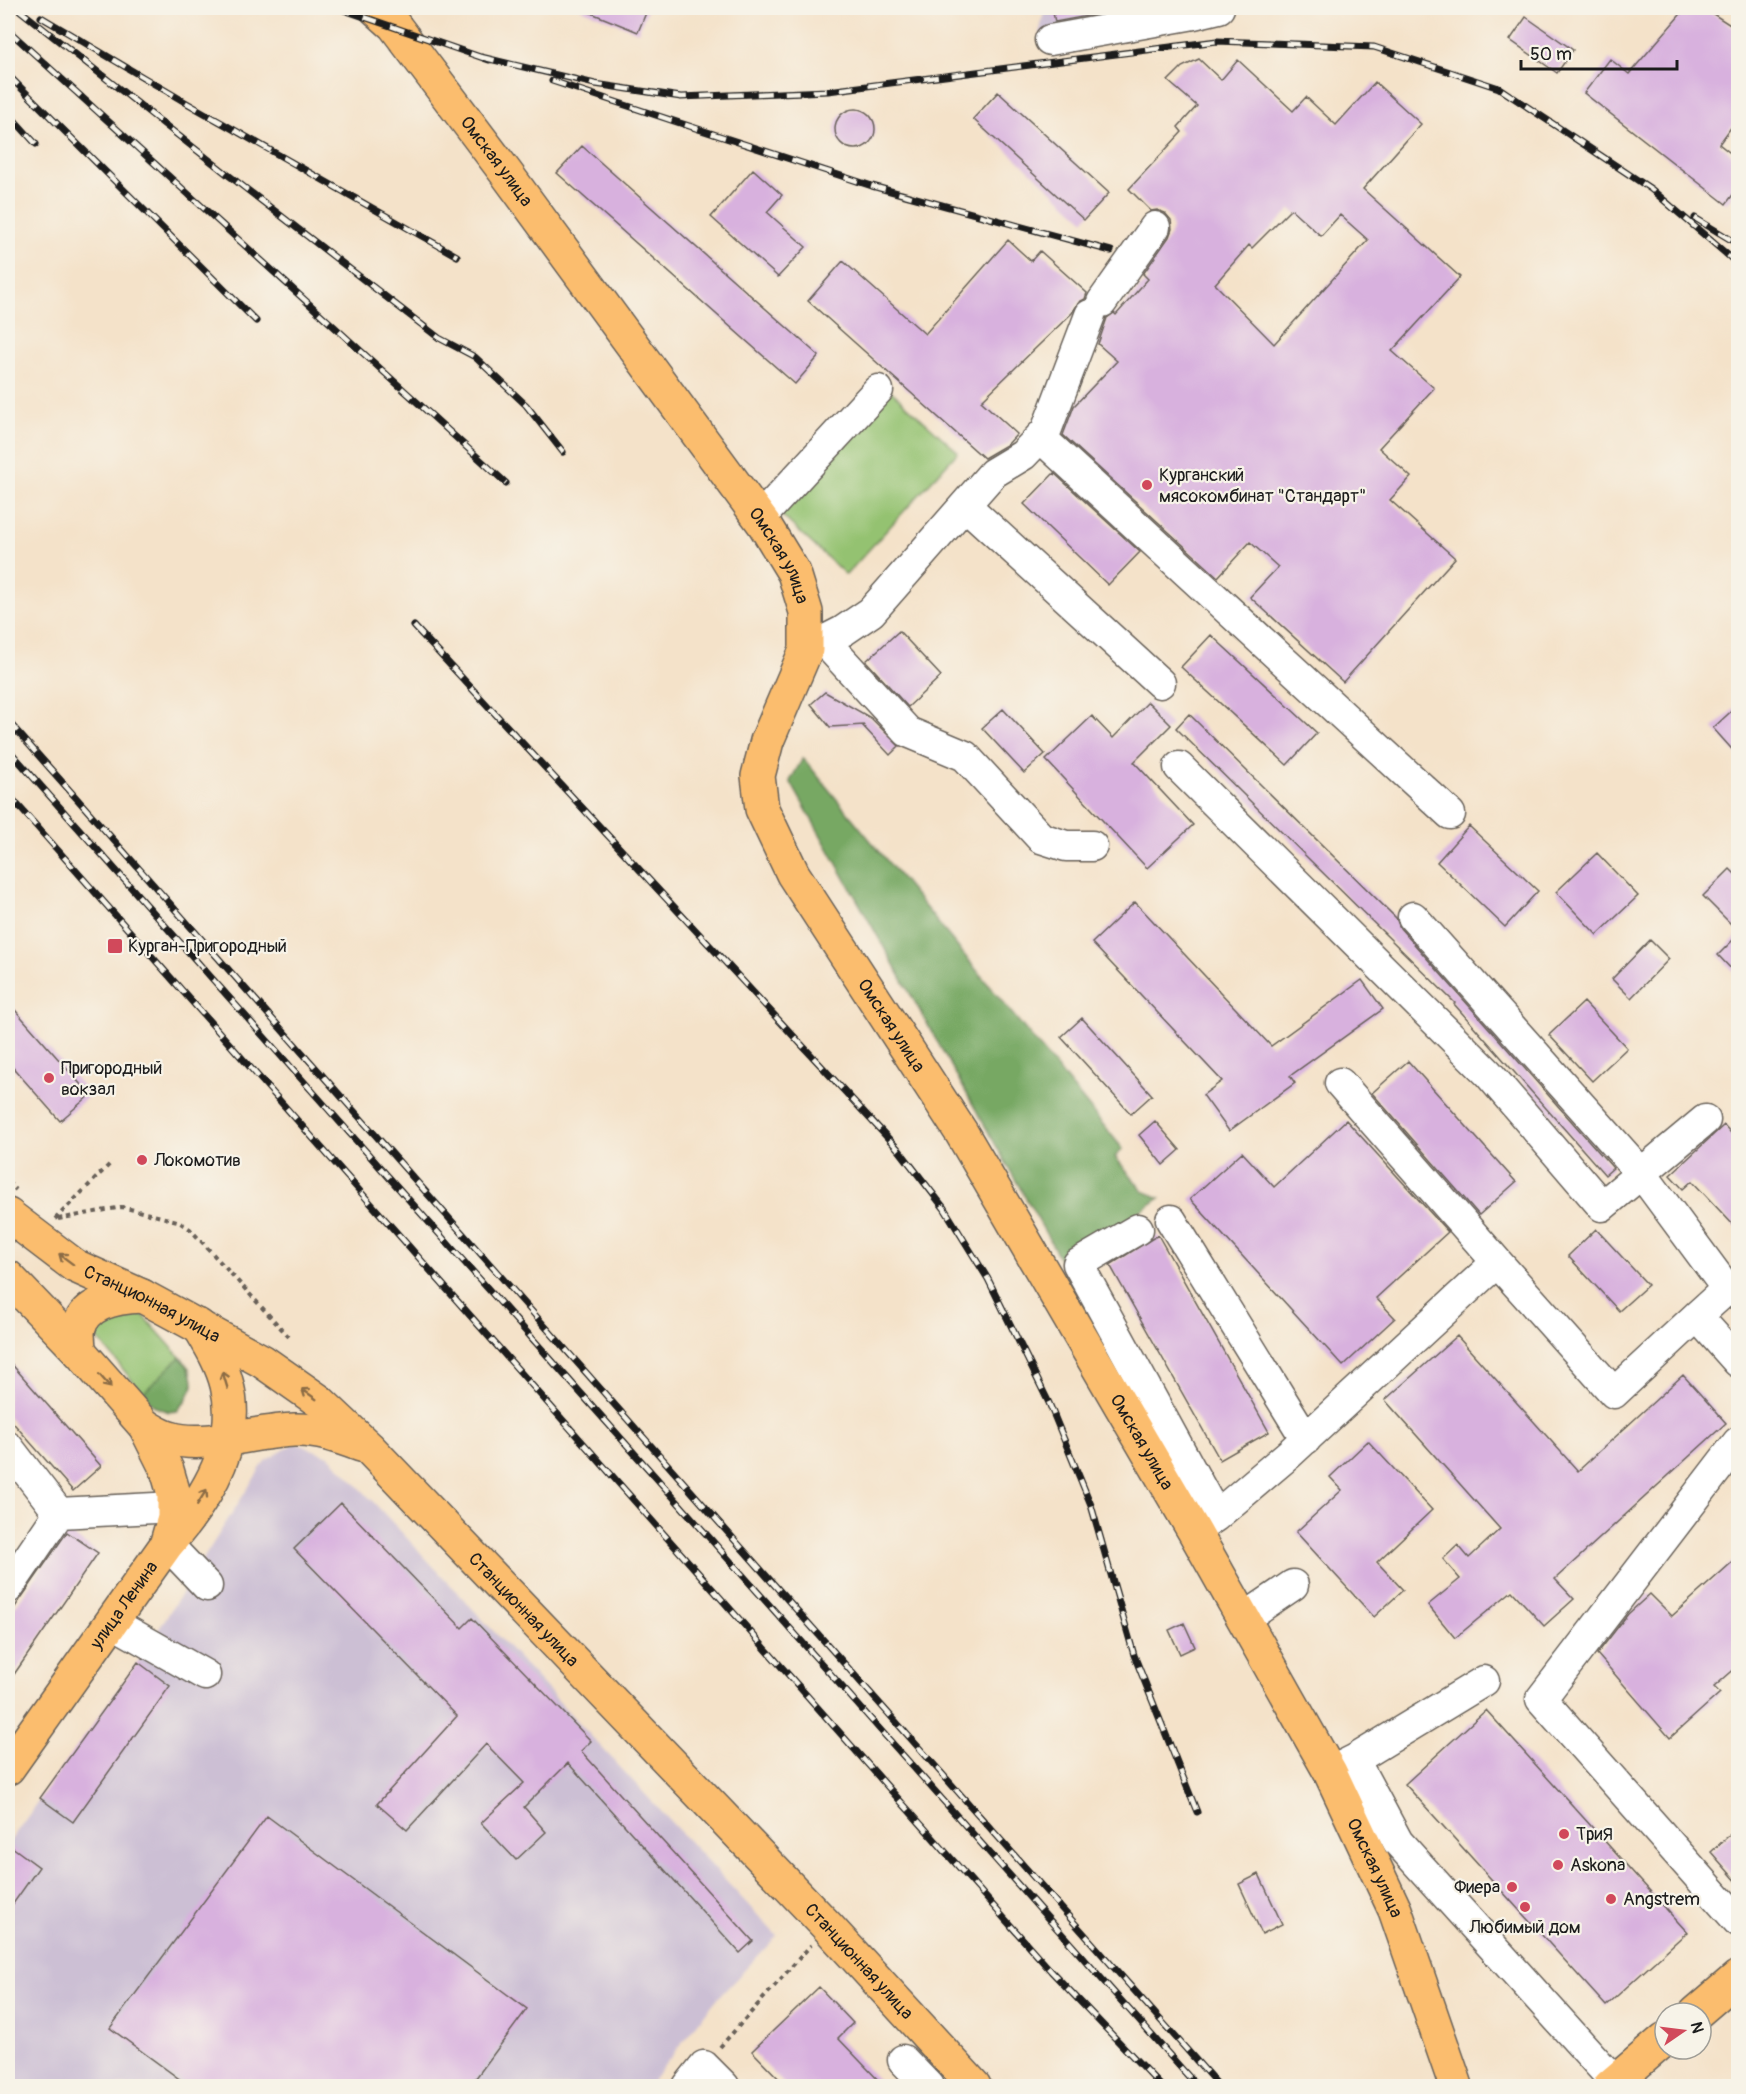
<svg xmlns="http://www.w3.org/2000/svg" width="1746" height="2094" font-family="Pangolin,sans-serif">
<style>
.industrial{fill:#ccbfd4}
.green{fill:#94c271;stroke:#586f46;stroke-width:1.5}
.forest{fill:#77a863;stroke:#4a6240;stroke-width:1.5}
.building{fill:#d8b1de;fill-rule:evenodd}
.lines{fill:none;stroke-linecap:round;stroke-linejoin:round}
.minor-casing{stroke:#686159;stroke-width:33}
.major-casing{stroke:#686159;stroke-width:36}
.path{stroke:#686159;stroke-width:4;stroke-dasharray:4.5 4.5;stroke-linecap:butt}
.minor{stroke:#fff;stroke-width:30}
.major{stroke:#fbbd6e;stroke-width:33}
.rail-casing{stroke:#1c1c1c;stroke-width:7}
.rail{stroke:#f7f3e8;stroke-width:4.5;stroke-dasharray:14;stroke-linecap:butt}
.oneway{stroke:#8c6c45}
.poi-dot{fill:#d1495b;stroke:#f7f3e8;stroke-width:2}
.labels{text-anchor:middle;stroke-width:4.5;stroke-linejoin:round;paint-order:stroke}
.street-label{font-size:18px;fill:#1c1c1c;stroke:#f7f3e8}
.poi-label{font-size:18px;fill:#1c1c1c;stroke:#f7f3e8;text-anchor:start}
</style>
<rect width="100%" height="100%" fill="#f7f3e8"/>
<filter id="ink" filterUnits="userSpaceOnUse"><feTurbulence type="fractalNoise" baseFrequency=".0167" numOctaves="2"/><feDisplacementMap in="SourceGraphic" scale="12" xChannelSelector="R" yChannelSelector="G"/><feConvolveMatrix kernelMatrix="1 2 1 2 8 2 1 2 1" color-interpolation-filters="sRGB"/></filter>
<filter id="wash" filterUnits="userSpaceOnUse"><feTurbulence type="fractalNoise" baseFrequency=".008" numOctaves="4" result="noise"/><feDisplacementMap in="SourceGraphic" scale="24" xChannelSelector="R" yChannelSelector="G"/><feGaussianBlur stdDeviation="1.35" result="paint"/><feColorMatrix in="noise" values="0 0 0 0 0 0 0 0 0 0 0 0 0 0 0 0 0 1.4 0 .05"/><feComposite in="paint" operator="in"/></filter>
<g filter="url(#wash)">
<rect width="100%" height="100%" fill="#f4e2c9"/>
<path class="industrial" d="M 1045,8 L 1177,8 L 1039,34 Z
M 296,1443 L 329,1456 L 365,1493 L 777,1936 L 716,2000 L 648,2086 L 8,2086 L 8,1844 L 138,1662 L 265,1461 Z"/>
<path class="green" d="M 890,390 L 958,452 L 846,575 L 778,512 Z
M 135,1306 L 190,1368 L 193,1386 L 186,1400 L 177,1411 L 168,1412 L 149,1401 L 98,1339 L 95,1329 L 99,1314 Z"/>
<path class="forest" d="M 803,758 L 1123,1149 L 1115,1157 L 1143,1191 L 1160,1198 L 1063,1264 L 790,781 Z
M 180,1357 C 200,1378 195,1390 177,1411 C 162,1413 152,1406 142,1394 Z"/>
<g id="blocks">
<path class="building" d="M 579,8 L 648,8 L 638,32 Z
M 1052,8 L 1119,8 L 1119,10 L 1055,22 Z
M 1686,8 L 1704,8 L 1738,30 L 1738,118 L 1719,144 L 1738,159 L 1738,188 L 1726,204 L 1584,93 L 1610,59 L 1629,74 Z
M 1526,17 L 1573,50 L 1557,73 L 1510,40 Z
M 1199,59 L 1221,80 L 1238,60 L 1293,111 L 1306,97 L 1336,125 L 1375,82 L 1421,124 L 1363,189 L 1460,277 L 1392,351 L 1434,388 L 1379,448 L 1411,477 L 1390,500 L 1455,558 L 1343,682 L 1250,597 L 1278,567 L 1250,542 L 1218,577 L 1063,435 L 1074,406 L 1117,361 L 1098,344 L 1107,318 L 1114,313 L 1116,315 L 1148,279 L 1143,274 L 1169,237 L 1172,229 L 1171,220 L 1165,213 L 1157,210 L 1151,211 L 1129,189 L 1182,132 L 1178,127 L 1197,106 L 1168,81 L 1182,67 ZM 1291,209 L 1321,236 L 1340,215 L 1368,240 L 1274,344 L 1215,284 L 1249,245 L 1252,248 Z
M 998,92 L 1109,193 L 1084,220 L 973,119 Z
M835 129a20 20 0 1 1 40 0a20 20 0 1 1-40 0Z
M 582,146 L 819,356 L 795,384 L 557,173 Z
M 753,169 L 782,195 L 767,212 L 806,247 L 778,277 L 711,217 Z
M 1008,240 L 1031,261 L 1040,251 L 1087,293 L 1085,299 L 1079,302 L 1072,313 L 981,401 L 1017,434 L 1008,444 L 984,458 L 808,301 L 843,261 L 925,334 Z
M 1054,473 L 1140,552 L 1108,585 L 1024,504 Z
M 899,631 L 941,676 L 908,707 L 866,661 Z
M 1211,635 L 1317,733 L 1287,765 L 1181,667 Z
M 825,692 L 871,718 L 899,746 L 890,755 L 863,726 L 864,725 L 830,727 L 811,704 Z
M 1148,702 L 1171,725 L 1134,762 L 1193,825 L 1147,868 L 1046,760 L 1092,716 L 1113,738 Z
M 1738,705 L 1738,756 L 1713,728 Z
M 1003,709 L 1045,754 L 1024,773 L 982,728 Z
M 1189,714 L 1396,918 L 1400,928 L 1613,1168 L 1605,1175 L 1454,1004 L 1455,1003 L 1176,728 Z
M 1469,826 L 1538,891 L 1505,927 L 1437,862 Z
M 1597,853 L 1638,896 L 1597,935 L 1556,892 Z
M 1730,869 L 1738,877 L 1738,931 L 1703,896 Z
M 1135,902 L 1271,1046 L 1362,980 L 1383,1009 L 1290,1076 L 1295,1083 L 1229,1131 L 1203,1095 L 1222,1081 L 1092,943 Z
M 1738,935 L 1738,976 L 1718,955 Z
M 1650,940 L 1669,959 L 1631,998 L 1612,979 Z
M 8,1002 L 90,1095 L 60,1121 L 8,1062 Z
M 1584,1002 L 1627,1048 L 1592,1081 L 1549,1035 Z
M 1082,1018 L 1152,1095 L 1131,1114 L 1061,1037 Z
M 1408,1061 L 1516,1182 L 1479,1215 L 1372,1093 Z
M 1346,1120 L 1448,1232 L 1376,1298 L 1395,1318 L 1343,1366 L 1190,1199 L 1242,1152 L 1274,1187 Z
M 1155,1121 L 1180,1150 L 1163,1165 L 1139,1135 Z
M 1724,1125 L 1738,1141 L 1738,1230 L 1692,1181 L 1683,1189 L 1670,1175 Z
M 1596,1229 L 1648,1285 L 1619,1311 L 1568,1256 Z
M 1158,1235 L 1269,1432 L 1220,1460 L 1110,1265 Z
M 1457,1336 L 1578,1471 L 1683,1375 L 1726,1423 L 1555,1579 L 1574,1599 L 1544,1626 L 1512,1591 L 1455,1638 L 1428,1605 L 1460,1579 L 1443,1559 L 1458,1545 L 1469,1558 L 1500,1529 L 1385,1400 Z
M 8,1360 L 101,1466 L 73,1491 L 8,1417 Z
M 1368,1441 L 1432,1510 L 1377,1562 L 1403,1590 L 1374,1617 L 1296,1532 L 1342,1490 L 1330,1477 Z
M 341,1503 L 462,1628 L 472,1618 L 591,1741 L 581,1751 L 753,1941 L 740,1953 L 568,1763 L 524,1807 L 546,1832 L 516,1860 L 481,1823 L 524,1783 L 486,1744 L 407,1830 L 377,1804 L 457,1716 L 294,1549 Z
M 67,1532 L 98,1553 L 8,1683 L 8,1617 Z
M 1738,1557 L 1738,1666 L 1714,1687 L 1720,1693 L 1670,1738 L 1597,1654 L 1628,1614 L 1650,1594 L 1672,1616 Z
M 1184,1623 L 1195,1647 L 1180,1654 L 1169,1630 Z
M 138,1662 L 170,1686 L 73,1822 L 40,1798 Z
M 1486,1710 L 1687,1932 L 1606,2006 L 1405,1784 Z
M 267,1816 L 527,2009 L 470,2086 L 189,2086 L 110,2028 Z
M 1738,1827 L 1738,1883 L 1711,1852 Z
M 8,1844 L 39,1867 L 8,1911 Z
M 1259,1874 L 1282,1924 L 1262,1934 L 1239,1884 Z
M 819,1987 L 853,2023 L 838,2038 L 884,2086 L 786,2086 L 752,2051 Z"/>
</g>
</g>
<g filter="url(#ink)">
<use href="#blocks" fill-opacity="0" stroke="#686159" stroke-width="1.5"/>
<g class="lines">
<g class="minor-casing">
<path id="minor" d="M 1050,40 L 1194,14 L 1219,8
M 1102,302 L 1155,227
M 1040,437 L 1450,814
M 965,505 L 1160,683
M 760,518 L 878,390
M 825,642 L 908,732 L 965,756 L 1041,838 L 1066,846 L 1092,846
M 806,650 L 843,631 L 871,612 L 993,473 L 1023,455 L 1046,431 L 1090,315
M 1179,767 L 1488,1073 L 1602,1206 L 1705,1120
M 1413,917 L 1642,1174 L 1727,1289 L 1697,1316 L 1738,1362
M 1340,1083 L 1497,1262
M 1171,1220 L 1306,1439
M 1138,1229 L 1078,1264 L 1216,1516
M 1738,1442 L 1541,1699 L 1738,1921
M 8,1447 L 59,1513 L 8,1588
M 59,1513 L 174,1507
M 1194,1531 L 1216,1516 L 1288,1455 L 1497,1262 L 1614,1393 L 1697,1316
M 167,1544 L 207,1586
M 1243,1619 L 1293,1585
M 111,1622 L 205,1675
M 1354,1760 L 1484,1681
M 1330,1772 L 1354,1760 L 1398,1842 L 1615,2082
M 903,2060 L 928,2086
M 688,2086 L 704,2066 L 724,2086"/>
</g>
<g class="major-casing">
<g id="major">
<path id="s1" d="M 375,8 L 394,25 L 506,173 L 764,524 L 794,573 L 806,612 L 806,650 L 767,741 L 758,776 L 762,809 L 793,874 L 961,1132 L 1194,1531 L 1330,1772 L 1395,1910 L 1456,2086"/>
<path id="s2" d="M 8,1215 L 75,1266 L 142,1296 L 262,1361 L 319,1401 L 368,1447 L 828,1927 L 974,2086"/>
<path d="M 8,1277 L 79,1351 L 145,1426 L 167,1470 L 174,1494 L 174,1518 L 167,1542"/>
<path d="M 79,1351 C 79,1345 78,1338 78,1332 C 82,1302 119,1297 142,1296"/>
<path d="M 145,1426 C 153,1430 161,1436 170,1438 C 203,1449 257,1431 294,1430 C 317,1429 339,1437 361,1445"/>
<path id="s3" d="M 8,1768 L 167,1544 C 204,1502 242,1444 227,1385 C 222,1364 210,1345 199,1326"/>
<path d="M 1696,2013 L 1738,1977"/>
<path d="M 1610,2086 L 1665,2039"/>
</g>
</g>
<path class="path" d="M 8,1182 L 16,1190
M 55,1219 L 112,1162
M 58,1219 L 122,1207 L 177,1221 L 190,1229 L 289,1337
M 720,2047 L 811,1945"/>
<use href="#minor" class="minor"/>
<use href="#major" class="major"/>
<g class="rail-casing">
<path id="rail" d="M 17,8 L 227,174 L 439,338 L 475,357 L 526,405 L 563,452
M 338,8 L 489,60
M 41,17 L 185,102 L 457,256
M 8,30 L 506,483
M 481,57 L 595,84 L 681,97 L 828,91 L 1217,41 L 1374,47 L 1499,88 L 1651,189 L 1738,264
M 8,75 L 256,321
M 552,81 L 872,186 L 1111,251
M 8,113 L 36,144
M 1695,218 L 1738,244
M 414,626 L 899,1150 L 944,1208 L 988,1279 L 1049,1403 L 1091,1505 L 1134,1655 L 1197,1812
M 8,721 L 1219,2086
M 8,749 L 1197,2086
M 8,794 L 1051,1971 L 1161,2086"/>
</g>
<use href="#rail" class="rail"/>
</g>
<defs><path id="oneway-shaft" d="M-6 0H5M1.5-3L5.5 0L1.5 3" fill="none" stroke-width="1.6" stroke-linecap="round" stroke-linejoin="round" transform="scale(1.5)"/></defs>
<g class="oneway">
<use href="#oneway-shaft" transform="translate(66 1259) rotate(-143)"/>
<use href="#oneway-shaft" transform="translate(225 1380) rotate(-107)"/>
<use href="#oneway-shaft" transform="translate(105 1381) rotate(49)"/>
<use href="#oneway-shaft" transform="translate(309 1394) rotate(-145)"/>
<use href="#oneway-shaft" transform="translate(202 1497) rotate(-58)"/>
</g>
</g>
<g class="poi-dot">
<circle cx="1147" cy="485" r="6"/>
<rect x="107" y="938" width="16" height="16" rx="3"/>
<circle cx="49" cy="1078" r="6"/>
<circle cx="142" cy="1160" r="6"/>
<circle cx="1564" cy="1834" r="6"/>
<circle cx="1558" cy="1865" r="6"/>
<circle cx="1512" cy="1887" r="6"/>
<circle cx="1611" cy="1899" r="6"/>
<circle cx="1525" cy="1907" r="6"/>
</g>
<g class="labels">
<g class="street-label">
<text dy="6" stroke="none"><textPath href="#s1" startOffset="196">Омская улица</textPath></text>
<text dy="6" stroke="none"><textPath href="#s1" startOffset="682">Омская улица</textPath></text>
<text dy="6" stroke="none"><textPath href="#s1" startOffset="1204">Омская улица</textPath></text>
<text dy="6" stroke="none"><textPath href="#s2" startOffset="170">Станционная улица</textPath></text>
<text dy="6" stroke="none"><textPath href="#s1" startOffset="1690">Омская улица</textPath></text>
<text dy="6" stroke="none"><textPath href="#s3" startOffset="200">улица Ленина</textPath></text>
<text dy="6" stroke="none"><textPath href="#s2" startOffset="656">Станционная улица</textPath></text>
<text dy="6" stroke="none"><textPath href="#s1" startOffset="2176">Омская улица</textPath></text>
<text dy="6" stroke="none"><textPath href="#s2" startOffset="1142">Станционная улица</textPath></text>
</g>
<g class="poi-label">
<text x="1159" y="481">Курганский<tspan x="1159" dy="21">мясокомбинат "Стандарт"</tspan></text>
<text x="128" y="952">Курган-Пригородный</text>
<text x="61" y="1074">Пригородный<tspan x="61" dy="21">вокзал</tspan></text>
<text x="154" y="1166">Локомотив</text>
<text x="1576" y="1840">ТриЯ</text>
<text x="1570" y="1871">Askona</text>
<text x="1500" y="1893" text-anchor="end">Фиера</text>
<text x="1623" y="1905">Angstrem</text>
<text x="1525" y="1933" text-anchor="middle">Любимый дом</text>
</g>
</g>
<rect width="1746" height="2094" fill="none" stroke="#f7f3e8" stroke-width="30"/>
<g transform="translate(1683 2031) rotate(76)"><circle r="28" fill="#f7f3e8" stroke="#9f9d96" stroke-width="1.5"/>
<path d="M0-4.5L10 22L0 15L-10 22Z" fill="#d1495b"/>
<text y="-9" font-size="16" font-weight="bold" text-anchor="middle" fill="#1c1c1c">N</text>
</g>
<path d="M1521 60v9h156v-9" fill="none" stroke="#1c1c1c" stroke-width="3"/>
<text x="1530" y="60" font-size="18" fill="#1c1c1c" stroke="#f7f3e8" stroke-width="4.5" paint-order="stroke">50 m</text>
</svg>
